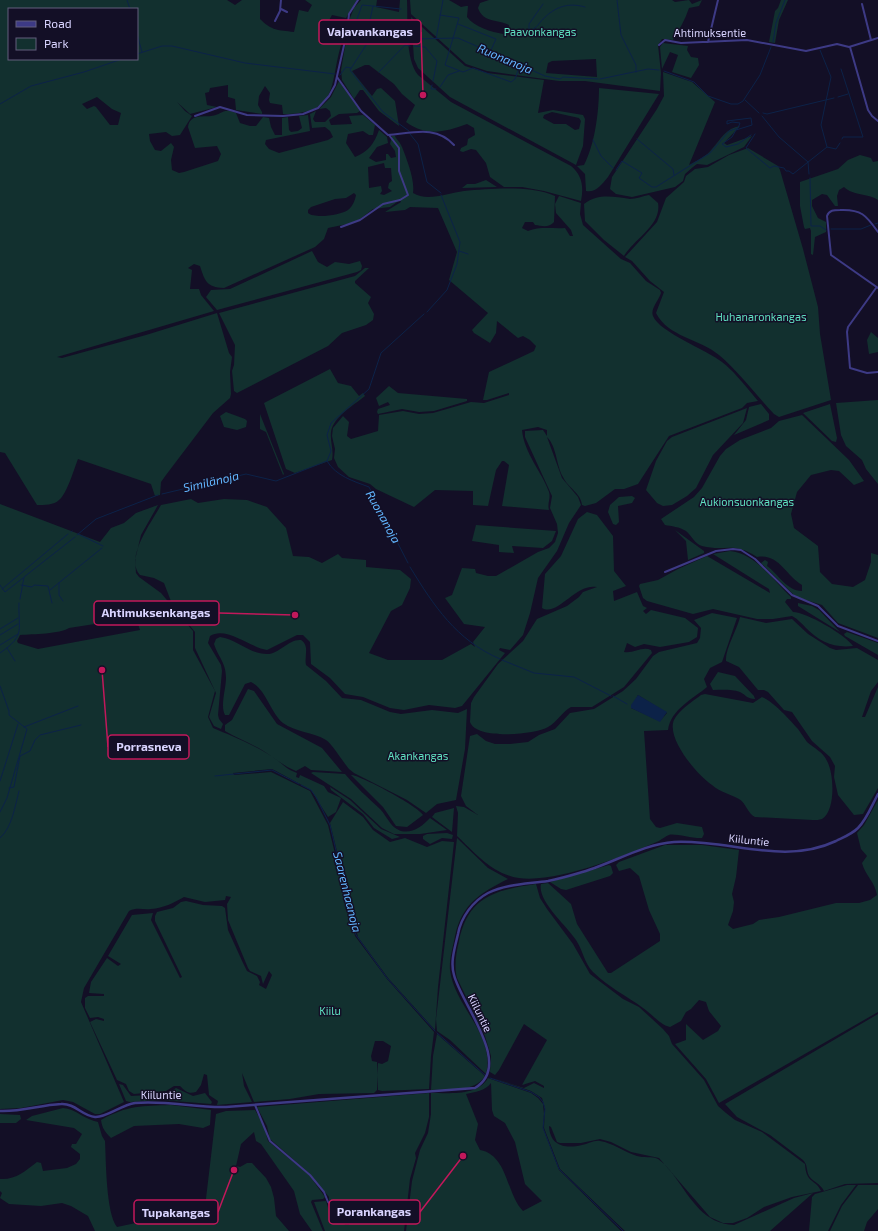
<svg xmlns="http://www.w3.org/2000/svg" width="878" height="1231" font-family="'Exo 2',sans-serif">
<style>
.green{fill:#12302f;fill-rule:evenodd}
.water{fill:#0c2248}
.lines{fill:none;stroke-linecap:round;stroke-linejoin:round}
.stream{stroke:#0c2248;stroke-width:1}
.minor{stroke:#3d3a85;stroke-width:2}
.tertiary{stroke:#3d3a85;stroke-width:2.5}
.labels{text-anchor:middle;stroke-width:3;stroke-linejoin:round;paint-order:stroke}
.park-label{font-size:11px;fill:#5fe0c0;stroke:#130f26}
.street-label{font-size:11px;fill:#d9d4ff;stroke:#130f26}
.water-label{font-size:12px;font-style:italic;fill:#62b6ff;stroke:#130f26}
.leader{fill:none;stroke:#c2185b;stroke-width:1.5}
.callout-dot{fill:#c2185b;stroke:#130f26;stroke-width:1.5}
.callout{fill:#130f26;stroke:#c2185b;stroke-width:1.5}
.callout-label{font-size:12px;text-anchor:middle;font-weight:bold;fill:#d9d4ff}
</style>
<rect width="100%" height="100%" fill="#130f26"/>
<path class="green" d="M 0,0 L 227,0 L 235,5 L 242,0 L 260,0 L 260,19 C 272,31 278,30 294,32 L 299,10 L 308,12 L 312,5 L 305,0 L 357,0 L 346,18 L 332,15 L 322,33 L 323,35 L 342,42 C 329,82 341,114 283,114 L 282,105 L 270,103 L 269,100 L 270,93 L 265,86 L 259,96 L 258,105 L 262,112 L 262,114 L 236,110 L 235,99 L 228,97 L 228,85 L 210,88 L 209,92 L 205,93 L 207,105 L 217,107 L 190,114 L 177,102 L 185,111 L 192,116 L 180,135 L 172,136 L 166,132 L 149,134 L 150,141 L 155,150 L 161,151 L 171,143 L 174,147 L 171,160 L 172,170 L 179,173 L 184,172 L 218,161 L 221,154 L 217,146 L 195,148 L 188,127 C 190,114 202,117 211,116 C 223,115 222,107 236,113 L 240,123 L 250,126 L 256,126 L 263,117 L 269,118 L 271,127 L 275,135 L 282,135 L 282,118 L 288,117 L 289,130 L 291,132 L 298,131 L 302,128 L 299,116 L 308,115 L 310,131 L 266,140 L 265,144 L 269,149 L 279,153 L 328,140 L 333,137 L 330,131 L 325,127 L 312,128 L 310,114 L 316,111 L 313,119 L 315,122 L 325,122 L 331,116 L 330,111 L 326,108 L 319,109 L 331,97 L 339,81 L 360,111 L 357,113 L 339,114 L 329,120 L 331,125 L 352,124 L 349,116 L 363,115 L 375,125 L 373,135 L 369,135 L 363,131 L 348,134 L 346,143 L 355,157 C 369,151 374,144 379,130 L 387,137 L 388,143 L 377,147 L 369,158 L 376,162 L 386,160 L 386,154 L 388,154 L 391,158 L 396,157 L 395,151 L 390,144 L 392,136 L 395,136 C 396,139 400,142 402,147 C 407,160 415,180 413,193 C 427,202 448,193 464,191 C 490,189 530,185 555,196 L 554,222 C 549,228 542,226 535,225 L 533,222 L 525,222 L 522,228 L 528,231 C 540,226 553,229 565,228 L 570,236 L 573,236 L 571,230 L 556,213 L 555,204 L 559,196 L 581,203 L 580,214 L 583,225 L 621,259 L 630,263 L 646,281 L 660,290 L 661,293 C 659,300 650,309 653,316 C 659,332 707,350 722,362 C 733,370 749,390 758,401 L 747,403 L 742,408 L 669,436 L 638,484 L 624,489 L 615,489 L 596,503 L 585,506 L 582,505 C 581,493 568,488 563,477 C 556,465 557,447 547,437 L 562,478 L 578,497 L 581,505 L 569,523 L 557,551 L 538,578 L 530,613 L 523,635 L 510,650 L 500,648 L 499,650 L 505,653 L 462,706 L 455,708 L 429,705 L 404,710 L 390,708 L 363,697 L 345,694 L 330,678 L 311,664 L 310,642 L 303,635 L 297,635 L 267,650 C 249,647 226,626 210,636 L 208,643 L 221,665 L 222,671 L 218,715 L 219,719 L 223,724 L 221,729 L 214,726 L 209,717 L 216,693 L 195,648 L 195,632 L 172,604 L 164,583 L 154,578 L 140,575 C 124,558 153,520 161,505 L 191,499 L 198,503 L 224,499 L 247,500 L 267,507 L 286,528 L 293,556 L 309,557 L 322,563 L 338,554 L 342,558 L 366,560 L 366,567 L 400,570 L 411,579 L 410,588 L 402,605 L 391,611 L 369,653 L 388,660 L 442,660 L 471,644 L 475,647 L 473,642 L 485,627 L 464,624 L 445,598 L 452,595 L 462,568 L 475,569 L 476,573 L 488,576 L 496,576 L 538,552 L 549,548 L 555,542 L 558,533 L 557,524 L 550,508 L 552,496 L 525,437 L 525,431 L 543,430 L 547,436 L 547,430 L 538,427 L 522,430 C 524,453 542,472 549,492 C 551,499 547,503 549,510 L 502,506 L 509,465 L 504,461 L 502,461 L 496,470 L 488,506 L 473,505 L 473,491 L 435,490 L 414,507 L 376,489 L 370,484 L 349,477 L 338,467 L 334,458 L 335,449 L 332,436 L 333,428 L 343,416 L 349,422 L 347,436 L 351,439 L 378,431 L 379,415 L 403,411 L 419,414 L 433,413 L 471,402 L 484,403 L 509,395 L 509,393 L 487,400 L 483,400 L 489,372 L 534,351 L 536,346 L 530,340 L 523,336 L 518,338 L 497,321 L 496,333 L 490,343 L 474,333 L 472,330 L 488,313 L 449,280 L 457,252 L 438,208 L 410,207 L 405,210 L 385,212 L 401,202 L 400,200 L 390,207 L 373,209 L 360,219 L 352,223 L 328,228 L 324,239 L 315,247 L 224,288 C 206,287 205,281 200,266 L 194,264 L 188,268 L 192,270 L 190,289 L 199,289 L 201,295 L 214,311 L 57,357 L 62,358 L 146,335 L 217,313 L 229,353 L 232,357 L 230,372 L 231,394 L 230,398 L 213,413 L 166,475 L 161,482 L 160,495 L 155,496 L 151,484 L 78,459 C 74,469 67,494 59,500 C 54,505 44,505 37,505 L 5,453 L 0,452 ZM 9,9 L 137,9 L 137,59 L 9,59 ZM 97,97 L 112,109 L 121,113 L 118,125 L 110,125 L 96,107 L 94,106 L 87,109 L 82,104 ZM 384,163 L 385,168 L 391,168 L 392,181 L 389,183 L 388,188 L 392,191 L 384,195 L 380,194 L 382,191 L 381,186 L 369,188 L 368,167 ZM 354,193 L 356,195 C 355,200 353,206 348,210 C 341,215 315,219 308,213 L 308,210 L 311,207 L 335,199 L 346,198 Z
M 361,0 L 377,0 L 376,7 L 399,12 L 400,0 L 407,0 C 408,21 405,59 418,75 L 451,102 L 571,166 C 582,175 584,187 581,201 L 544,191 L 522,187 L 504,187 L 490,177 L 486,163 L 476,150 L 471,149 L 463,152 L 460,151 L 461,148 L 467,145 L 468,139 L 475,135 L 474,128 L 467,124 C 445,132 427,137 406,122 L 415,105 L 402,94 L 394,84 L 369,65 L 365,65 L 352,71 L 372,96 L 377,89 L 381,88 L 395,101 L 399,126 L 379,111 L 363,90 L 360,90 L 354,99 L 342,80 L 341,70 L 350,18 L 354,8 Z
M 410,0 L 449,0 L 461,7 L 466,6 L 468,6 L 467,17 C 474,27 492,32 503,34 L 509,30 L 509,25 C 498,19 483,23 478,8 L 480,3 L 489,0 L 672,0 L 675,2 L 689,0 L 692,4 L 702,0 L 699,6 L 689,8 C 685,20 679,30 673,40 L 662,39 L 658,45 L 661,73 L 660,91 L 585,81 L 559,81 L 487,71 L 466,64 L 411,14 ZM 596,59 L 597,77 L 546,73 L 548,63 L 552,61 Z
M 781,0 L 788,0 L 779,20 L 775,43 L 769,42 L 775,11 L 778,8 Z
M 411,17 L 465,66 L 487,73 L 544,80 L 538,113 L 553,110 L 583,115 L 585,119 L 583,146 L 576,165 L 450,97 L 418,68 L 414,59 ZM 552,112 L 579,118 L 581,121 L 579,129 L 575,130 L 566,124 L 554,124 L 543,118 L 544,115 Z
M 663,43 L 688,46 L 687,50 L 691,57 L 698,58 L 699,65 L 691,78 L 672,72 L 678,55 L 670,52 L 662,69 L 660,47 Z
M 663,72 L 692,82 L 715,102 L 689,165 C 696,161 707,156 712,149 C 721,139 726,128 740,126 L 724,143 L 727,145 L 752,136 L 744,147 L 707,165 L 697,164 L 693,167 L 685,174 L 683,181 L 675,187 L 632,197 L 616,194 L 610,189 L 612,177 L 657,109 L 664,96 Z
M 599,88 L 659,94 L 608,177 C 602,184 596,193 586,191 L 585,174 L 577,166 L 584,165 C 595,144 599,111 599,88 Z
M 748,148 L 778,166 L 780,170 L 803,249 L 818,307 L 820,334 L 831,400 L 779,417 L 774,414 C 756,395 739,372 719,355 C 700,339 668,337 656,313 L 664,292 L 650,281 L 632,261 L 625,257 L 657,222 L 666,198 L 684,182 L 686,176 L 695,169 L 708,167 L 729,155 Z
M 860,155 L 871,158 L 873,162 L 878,161 L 878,200 C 868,193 853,196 844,187 L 839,190 L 837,196 L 838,206 L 835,206 L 827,195 L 822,194 L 812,200 L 812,206 L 818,218 L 826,222 L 826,232 L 815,237 L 813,255 L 811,254 L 811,231 L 810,228 L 805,229 L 804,227 L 800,206 L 800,182 L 838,169 L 848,160 Z
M 486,180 L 497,187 L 462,188 L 467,184 L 475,184 Z
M 649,195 L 658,203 C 662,225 634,239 624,256 L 604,240 L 585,221 L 584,204 C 599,193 613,197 630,199 C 636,199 643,196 649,195 Z
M 312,251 L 318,262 L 327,267 L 335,262 L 349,264 L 360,261 L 362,266 L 361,270 L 357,272 L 217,310 L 206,297 L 211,290 L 230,289 Z
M 365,268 L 369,268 L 355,281 L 355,283 L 371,297 L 368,303 L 374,314 L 373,320 L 366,325 L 342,333 L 328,346 L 237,393 L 234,391 L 232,371 L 234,365 L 235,345 L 219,313 L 355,276 Z
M 871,332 L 878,338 L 878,352 L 869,354 L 867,340 Z
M 330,369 L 338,383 L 351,386 L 359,396 L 363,393 L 365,396 C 354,405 333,417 331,432 C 330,442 334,450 332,460 L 295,473 L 286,469 L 264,403 Z
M 389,386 L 398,393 L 467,399 L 467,401 L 434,411 L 419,412 L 402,409 L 378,414 L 377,412 L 378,409 L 390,405 L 388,402 L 379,406 L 376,398 Z
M 878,400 L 878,484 L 866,469 L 862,460 L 846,446 L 841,435 L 836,403 Z
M 761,404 L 769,414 L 769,420 L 734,435 L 746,420 L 749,407 Z
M 830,404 L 837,438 L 836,442 L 832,441 L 803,413 Z
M 747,408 L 743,423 L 713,455 L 696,488 L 687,496 L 672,505 L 663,506 L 657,503 L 646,490 L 656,461 L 667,441 L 672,437 Z
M 226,412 L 245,419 L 247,421 L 246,427 L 237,430 L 224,427 L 220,416 Z
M 260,414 L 284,474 L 283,475 L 266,432 L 260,429 Z
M 802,415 L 849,460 L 864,481 L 854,485 L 839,471 L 831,470 L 811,475 L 797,492 L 791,514 L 794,528 L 818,546 L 820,572 L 832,584 L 853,587 L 865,580 L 871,562 L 871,553 L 878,555 L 878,638 L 838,623 L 822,605 L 796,597 L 761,563 L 765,560 L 768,562 L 767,566 C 778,574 787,591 802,591 L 802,585 C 786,576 779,553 757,557 C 733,541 725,552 702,546 C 695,544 692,536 686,531 C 680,527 671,526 665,525 L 661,519 L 694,497 L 702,488 L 720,456 L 726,449 L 740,440 L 771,428 L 779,421 Z
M 632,496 L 635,498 L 632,503 L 618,506 L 619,522 L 616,525 L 613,524 L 608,512 L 610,505 L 619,497 Z
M 0,504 L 100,542 L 111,528 L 124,523 L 136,513 L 158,505 L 141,535 L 135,560 L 136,573 L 139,577 L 161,593 L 193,631 L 193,650 L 215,691 L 208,717 L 213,728 C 232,736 260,747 277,760 C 286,767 285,768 297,773 L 296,777 L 299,778 L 300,775 L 324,786 L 328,792 L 341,798 L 336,812 L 328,817 L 311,790 L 276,771 L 272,769 L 233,773 L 234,775 L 271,772 L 310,791 L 328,825 L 355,936 L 387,979 L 434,1032 L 431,1056 L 429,1089 L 382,1091 L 378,1090 L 377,1075 L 378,1063 L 382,1064 L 388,1061 L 391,1046 L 383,1041 L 375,1041 L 371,1056 L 372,1061 L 377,1062 L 377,1090 L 374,1093 L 319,1094 L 290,1099 L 254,1102 L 242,1073 L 244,1086 L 252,1102 L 217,1105 L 218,1101 L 209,1095 L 207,1075 L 204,1074 L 201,1085 L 196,1092 C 188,1094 186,1092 180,1086 L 174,1086 L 166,1091 L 134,1094 L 129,1091 L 126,1084 L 117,1080 L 90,1022 L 96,1019 L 104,1021 L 104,1019 L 98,1017 L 90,1018 L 85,1008 L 85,998 L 88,996 L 104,996 L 104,994 L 89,993 L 91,982 L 107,958 L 118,966 L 121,964 L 108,956 L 132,915 L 153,913 L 151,920 L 180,978 L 182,977 L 155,921 L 155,916 L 157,912 L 173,908 L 181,902 L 186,901 L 203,905 L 222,906 L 225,908 L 228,930 L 243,963 L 247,971 L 257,976 L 260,982 L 259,985 L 266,989 L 272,975 L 269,971 L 263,984 L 261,976 L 250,971 L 248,968 L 228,920 L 227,904 L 231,897 L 226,896 L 225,900 L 205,902 L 184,897 C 173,903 164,908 151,909 C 143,910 137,907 129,911 L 84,988 L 81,1002 L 124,1102 L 100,1114 L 95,1114 L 73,1102 L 63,1100 L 21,1108 L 0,1109 ZM 133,618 L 137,621 L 140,630 L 38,649 L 18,643 L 17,641 L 20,635 C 33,634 60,634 69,628 Z
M 587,512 L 597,515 L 613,536 L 614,571 L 626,586 L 613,591 L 614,601 L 637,592 L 643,606 L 647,608 L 643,611 L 646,614 L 651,610 L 685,618 L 698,628 L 697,637 L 689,642 L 660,647 L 644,644 L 635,647 L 627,643 L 624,652 C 633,654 642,646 651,650 L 652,653 L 624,687 L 592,707 L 571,707 C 562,712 557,722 548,727 C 534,735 476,740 470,722 L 471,703 L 474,697 L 498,664 L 523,641 L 537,619 L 567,606 L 579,597 L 583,592 L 597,587 C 575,583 558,617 542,608 L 545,574 L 561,556 L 578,519 Z
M 476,525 L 556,531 L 552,541 L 543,548 L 512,546 L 514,553 L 499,552 L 499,545 L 472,541 Z
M 675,530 L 704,551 L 704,553 L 688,560 L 686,541 Z
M 730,551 C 755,553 774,581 791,597 L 791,599 L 787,599 L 785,602 L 793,612 C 806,612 846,635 853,646 C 833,648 820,642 806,628 C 802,624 798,619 792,616 L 773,619 L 757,619 L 713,609 L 693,614 L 647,601 L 643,598 L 639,586 L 640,584 L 658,580 L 678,569 L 707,556 L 770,593 L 769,589 L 713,554 Z
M 798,603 L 812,606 L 819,610 L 840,632 L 798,606 Z
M 712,613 L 737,618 L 722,662 L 710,668 L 704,679 L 707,687 C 693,699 671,709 668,730 L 644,731 L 650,819 L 656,827 L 660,828 L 677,823 L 702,827 L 704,834 L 702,838 C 694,839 674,833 669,835 C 666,836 662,839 659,841 C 624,856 546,888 510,876 C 488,869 473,851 457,836 L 458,813 L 456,806 L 464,807 L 478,815 L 466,806 L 461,796 L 470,736 L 477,734 L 486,741 L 495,744 L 510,744 L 528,742 L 539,735 L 555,729 L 570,713 L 594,709 L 623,691 L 636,679 L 653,656 L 659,652 L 697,643 L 700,638 L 701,628 L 694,620 ZM 638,695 L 667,713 L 660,721 L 631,708 Z
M 740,617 L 766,623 L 792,619 L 808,634 L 830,648 L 836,650 L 857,648 L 878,660 L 878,682 L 871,691 L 862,717 L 865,717 L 878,687 L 878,788 L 863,814 L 854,815 L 838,795 L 834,777 L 835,766 L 830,757 L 812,741 L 792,712 L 784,710 L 768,692 L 764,690 L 758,690 L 739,667 L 726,661 C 725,649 737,630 740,617 Z
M 847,632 L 878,643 L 878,655 L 845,636 L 844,634 Z
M 220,637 C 237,639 249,654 267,654 C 280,654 288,639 301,640 C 310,646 304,656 306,665 L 326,681 L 342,698 L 361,700 L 390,712 L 401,714 L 432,710 L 458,713 L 467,709 L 465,749 L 456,800 L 437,804 L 426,813 L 407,800 L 354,773 L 349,769 C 343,762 333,745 326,740 C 313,732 295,732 283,723 C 270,712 266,689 251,682 L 245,684 L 229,715 L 225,715 C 220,706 226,689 226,678 C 226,662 218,657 214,644 L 216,639 Z
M 718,672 L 735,676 L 754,696 L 755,699 C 747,699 746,695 740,692 C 731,689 722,690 713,690 L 710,684 Z
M 248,689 L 254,691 L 277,724 L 322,748 L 342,772 L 311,770 L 305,766 L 296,771 C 283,766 274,757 262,750 C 250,743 237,738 225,731 L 225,725 L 232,720 Z
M 705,694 L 753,703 L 762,697 C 773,701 790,720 798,729 C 801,733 804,738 807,742 C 814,748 823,752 827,761 C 834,773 836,811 822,819 C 819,820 816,820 813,820 L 755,817 C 748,814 746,803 739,799 C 730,794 720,792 712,785 C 697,775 666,738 674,720 C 679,710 693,701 701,695 Z
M 313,772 L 345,774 C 356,787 367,797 380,809 C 384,813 387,819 391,824 C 404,839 420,829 430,818 L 447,830 L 420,834 L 394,834 L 382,828 L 351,799 L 311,773 Z
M 351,775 C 360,775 418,806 423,815 L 407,827 L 396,826 L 383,807 Z
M 330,787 L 350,800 L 381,829 L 400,837 L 392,839 L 374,828 L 363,814 L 331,790 Z
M 878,800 L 878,1012 L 719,1103 L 706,1079 L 675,1044 L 686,1040 L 686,1024 L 703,1040 L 718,1031 L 721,1026 L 709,1011 L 706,1002 L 699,1000 L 691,1009 L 686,1012 L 681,1021 L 670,1027 C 660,1025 652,1014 643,1008 C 627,996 608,987 593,972 C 584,963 583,950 576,940 C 567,926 537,901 541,884 L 548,883 L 571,904 L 577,924 L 608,973 L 611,973 L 660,941 L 660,934 L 649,910 L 639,876 L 630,868 L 619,871 L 616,865 L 619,862 L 665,845 L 702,845 L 739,850 L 736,877 L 732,894 L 734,902 L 733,911 L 728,925 L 733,929 L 753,924 L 759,920 L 779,917 L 836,903 L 859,903 L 870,900 L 877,895 C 875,882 865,875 862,863 L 867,856 L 861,849 L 857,833 L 864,825 Z
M 343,802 L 363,817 L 373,830 L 390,842 L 405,838 L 427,847 L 442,841 L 454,842 L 438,987 L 435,1030 L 388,978 L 358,937 L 330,823 Z
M 454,808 L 452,832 L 432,817 L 435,813 Z
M 447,833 L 453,835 L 452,839 L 442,838 L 430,844 L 423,839 L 423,836 L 427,834 Z
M 457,838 L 488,868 L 508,879 C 480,893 462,904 455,936 C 453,947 449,959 450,970 C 454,1006 496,1035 486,1074 L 450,1040 L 437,1031 L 436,1019 Z
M 609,865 L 611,866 L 613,873 L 610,876 L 566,890 L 561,889 L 550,882 Z
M 536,884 L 540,898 L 547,909 L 573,944 L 590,974 L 623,999 L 639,1007 L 663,1029 L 669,1036 L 672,1044 L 704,1080 L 718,1106 L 726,1113 L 735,1120 L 762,1132 L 805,1164 C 806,1184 816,1179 821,1191 L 792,1197 L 764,1207 L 747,1218 L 733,1223 L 723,1223 L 710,1217 L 659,1158 L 631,1152 L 611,1142 L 600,1139 L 581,1143 L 560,1143 L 557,1142 L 551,1127 L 549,1126 C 550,1146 565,1149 582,1145 C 588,1144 594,1140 600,1141 C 613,1143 624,1152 637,1156 C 643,1158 652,1156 658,1159 C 664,1163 671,1171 675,1177 C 691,1199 704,1224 734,1225 L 794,1198 L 813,1193 L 770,1231 L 625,1231 L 560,1169 L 544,1128 L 545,1108 L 542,1098 L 531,1091 L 489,1077 L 524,1088 L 534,1083 L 544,1088 L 544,1086 L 535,1081 L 522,1085 L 547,1040 L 524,1024 L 499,1070 L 495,1075 L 490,1072 L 491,1056 L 485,1036 L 457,978 C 454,965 456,954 459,941 C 468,896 496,890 536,884 Z
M 878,1014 L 878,1183 L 845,1184 L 824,1191 C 820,1183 813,1182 809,1176 C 806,1170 808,1165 803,1160 L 770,1135 L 737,1117 L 725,1104 Z
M 437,1034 L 485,1076 C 474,1093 448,1089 431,1090 L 433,1056 Z
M 488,1078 L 531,1093 L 538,1098 L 543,1104 L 544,1114 L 543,1128 L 559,1170 L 621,1231 L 406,1231 L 412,1181 L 420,1150 L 428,1133 L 431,1114 L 431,1093 C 450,1093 478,1096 488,1078 ZM 491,1083 L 492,1110 L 494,1116 L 505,1123 L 515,1142 L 525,1184 L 542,1201 L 523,1211 C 506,1194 508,1155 480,1150 L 475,1140 L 478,1124 L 466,1094 C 475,1092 485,1091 491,1083 Z
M 119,1084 L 123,1085 L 131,1096 L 167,1094 L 176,1088 L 193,1096 L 205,1093 L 212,1102 L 211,1104 L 162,1100 L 130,1102 L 126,1101 Z
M 429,1093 L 429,1117 L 425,1133 L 415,1153 L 416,1158 L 410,1179 L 404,1231 L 325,1231 L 314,1202 L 326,1201 L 330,1214 L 340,1215 L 345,1225 L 349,1225 L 351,1217 L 341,1212 L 341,1206 L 329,1202 L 329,1197 L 310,1174 L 270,1139 L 267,1126 L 257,1107 Z
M 171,1105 L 211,1110 L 210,1125 L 203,1128 L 179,1124 L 134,1126 L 111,1138 C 105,1132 102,1128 101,1120 C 128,1105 142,1106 171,1105 Z
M 63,1108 C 76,1109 85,1120 98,1122 L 102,1136 L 105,1141 C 106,1160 106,1214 117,1227 L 136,1223 L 157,1222 L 194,1223 L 200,1221 L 205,1207 L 216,1114 L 226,1111 L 255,1110 L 264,1126 L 268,1141 L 309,1175 L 325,1197 L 323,1199 L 312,1200 L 311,1202 L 323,1231 L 312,1231 L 300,1214 L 294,1191 L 261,1144 L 256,1141 L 254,1132 L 241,1144 L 236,1166 L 240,1167 L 247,1163 L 252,1163 L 266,1178 L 271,1187 L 274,1198 L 276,1216 L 289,1231 L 95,1231 L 88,1216 L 71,1206 L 62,1203 L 41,1206 L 9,1204 L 0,1198 L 2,1193 L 0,1191 L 0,1179 C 16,1180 25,1171 37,1162 L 41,1163 L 43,1171 L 67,1168 L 76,1164 L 80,1159 L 80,1154 L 71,1147 L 72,1144 L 76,1144 L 82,1134 L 74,1128 L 26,1120 L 32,1116 Z
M 0,1114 L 20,1115 L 21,1119 L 16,1123 L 0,1123 Z
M 847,1185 L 856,1185 L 841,1205 L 828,1231 L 809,1231 L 812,1197 L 815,1194 Z
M 858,1185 L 878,1185 L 878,1209 L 867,1222 L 864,1231 L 830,1231 L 842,1206 Z"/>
<path class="water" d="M 638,695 L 667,712 L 660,722 L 631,708 L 631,705 Z"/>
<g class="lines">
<path class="stream" d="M 127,0 L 130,9
M 617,0 L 621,35 L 636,65 L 636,72
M 543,4 L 529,24 L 529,29 L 531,30 C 537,28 539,23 543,19 C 555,7 568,2 585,7
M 440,15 L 459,18 L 445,65 L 463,72 L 473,68 L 511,82 L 515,79 L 520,65
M 458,24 L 496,39 L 491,50
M 137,34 L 142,52
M 413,39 L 458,38 L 545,76 L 560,79 L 563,77 L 598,79
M 436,39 L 443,0
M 368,41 L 367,34 L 373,6 L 401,9
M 773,42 L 776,23 L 785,0
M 348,45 L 362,5 L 373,6
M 414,46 L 425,47 L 437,61 L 433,81
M 820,50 L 831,77 L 821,125 L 827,147
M 137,54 L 162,46 L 172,46 L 245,63 L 335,74
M 841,69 L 863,137 L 843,137 L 842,139
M 664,71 L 694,82 L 708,96 L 731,104 L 738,104 L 743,101 L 760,75 L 771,47
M 379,72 L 405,45 L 410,46
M 340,75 L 346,67 L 351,68
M 600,79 L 648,69 L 659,70
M 432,85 L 431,89 L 436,89
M 440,87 L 448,75 L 459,71
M 838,97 L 848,94
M 745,100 L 759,113
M 0,104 L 31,86 L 84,72 L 122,59
M 763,113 L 767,114 L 834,98
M 762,116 L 779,137 L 808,162 L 809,174
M 409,131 L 383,112 L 350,70 L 368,42 L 409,39
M 410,134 L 418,144 L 427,182 L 441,193
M 755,134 L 746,148 L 770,168 L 774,166 L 784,168 L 786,171 L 789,171 L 793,174 L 827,147 L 836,149 L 840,143
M 637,139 L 673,169 L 674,175
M 593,140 L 601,156 L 613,168
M 616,170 L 622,161 L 642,173 L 639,178 L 652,187 L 656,187 L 710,153 L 729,131 L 738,128 L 740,123 L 732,122 L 727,124 L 727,121 L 751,118 L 752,125 L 736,130 L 732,137 L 722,144 L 726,147 L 738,144 L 751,135
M 810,178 L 811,226 L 820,226 L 826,230
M 875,224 L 878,223
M 831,229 L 861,229 L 871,225
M 459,251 L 468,254
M 427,312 L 447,290 L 457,264 L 460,242 L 441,195
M 162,494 L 246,474 L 276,481 L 327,461
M 71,532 L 72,531
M 78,534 L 103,546
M 77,535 L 96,519 L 158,495
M 408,563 L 369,487 C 353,481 336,476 327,461 L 331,451 L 327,435 L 331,423 L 369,389 L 381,353 L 424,314
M 410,567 C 434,606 456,640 500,659
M 59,583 L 59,595 L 63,601
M 0,585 L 5,592 L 23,578
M 21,585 L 32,587 L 34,585 L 48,586 L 52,603
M 2,589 L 68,534
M 50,590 L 102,548
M 20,599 L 24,577 L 75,537
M 0,629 L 18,618
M 0,635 L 18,624
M 0,645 L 18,634
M 7,648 L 15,661
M 0,653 C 26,635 18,631 19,603
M 502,660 L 534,673 L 574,677 L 611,696
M 0,686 L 9,711 L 9,715 L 27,729 L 7,798 L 0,812
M 613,696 L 627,704
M 24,727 L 78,706
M 215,776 L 272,770 L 299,784
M 0,781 L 18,724
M 301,785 L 311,790 L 316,797 L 330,825 L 356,935 L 387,978 L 435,1031
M 9,788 L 14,787 L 20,756 L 30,751 L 35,740 L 40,735 L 81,725
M 0,838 C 12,828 15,806 19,791
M 437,1033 L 485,1075
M 490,1078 L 531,1092 L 539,1097 L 543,1102 L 545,1109 L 543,1128 L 559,1169 L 623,1231"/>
<path class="minor" d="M 862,4 L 871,40
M 281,9 L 287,12
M 275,21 L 280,11 L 281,0
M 708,42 L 718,0
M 659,45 L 665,40 L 681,43 L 747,40 L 806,51 L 837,44 L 849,47 L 878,38
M 850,47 L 868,110 L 872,116 L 878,121
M 337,77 L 361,111 L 388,135 C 413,133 436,125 454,145
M 195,116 L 220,107 L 247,115 L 283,116 L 303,114 L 318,108 L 329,96 L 335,85 L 347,32 L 349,14 L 358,0
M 341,227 L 360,220 L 383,204 L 400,200 L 408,195 L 399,171 L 399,148 L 389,135
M 878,232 C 866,215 861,209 840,210 C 834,210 829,210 827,216 L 831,255 L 878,288
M 876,288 L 848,327 L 847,332 L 850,368 L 867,373 L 878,372
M 665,572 L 716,551 L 733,549 L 741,550 L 755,559 L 792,595 L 818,606 L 838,626 L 878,641
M 255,1105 L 270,1141 L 310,1175 L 324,1192 L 328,1202 L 336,1209"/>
<path class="tertiary" d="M 0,1111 C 21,1112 40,1105 61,1104 C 75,1103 82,1116 95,1117 C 106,1118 121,1105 135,1103 C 166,1100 196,1108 226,1107 L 475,1088 C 514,1065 461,1004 454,975 C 450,962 455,947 458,934 C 461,917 473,901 488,893 C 506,884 527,884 548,881 C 558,879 569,876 579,873 C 610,865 642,844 674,842 C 729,839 783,866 836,841 C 844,837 852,834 858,828 C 867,819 872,805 878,794"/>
</g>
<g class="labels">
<g class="park-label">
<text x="540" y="36">Paavonkangas</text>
<text x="761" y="321">Huhanaronkangas</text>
<text x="747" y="506">Aukionsuonkangas</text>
<text x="418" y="760">Akankangas</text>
<text x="330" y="1015">Kiilu</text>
</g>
<g class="street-label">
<text x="710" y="37">Ahtimuksentie</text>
<text transform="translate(749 840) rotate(6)" y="4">Kiiluntie</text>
<text transform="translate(480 1013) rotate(64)" y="4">Kiiluntie</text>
<text x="161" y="1099">Kiiluntie</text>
</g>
<g class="water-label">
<text transform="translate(505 59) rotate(23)" y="4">Ruonanoja</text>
<text transform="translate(211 482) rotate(-13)" y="4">Similänoja</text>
<text transform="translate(383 517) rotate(61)" y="4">Ruonanoja</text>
<text transform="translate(347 892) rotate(76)" y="4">Saarenhaanoja</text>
</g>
</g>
<path class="leader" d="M423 95L421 32M295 615L219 613M102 670L108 747M463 1156L420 1212M234 1170L218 1212"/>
<g class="callout-dot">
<circle cx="423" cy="95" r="4"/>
<circle cx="295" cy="615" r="4"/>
<circle cx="102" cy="670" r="4"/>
<circle cx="463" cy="1156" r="4"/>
<circle cx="234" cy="1170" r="4"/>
</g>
<g class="callout">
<rect x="319" y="20" width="102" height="24" rx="4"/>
<rect x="94" y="601" width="125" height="24" rx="4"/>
<rect x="108" y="735" width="81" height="24" rx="4"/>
<rect x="329" y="1200" width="91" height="24" rx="4"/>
<rect x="134" y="1200" width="84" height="24" rx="4"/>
</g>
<g class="callout-label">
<text x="370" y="36">Vajavankangas</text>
<text x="156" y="617">Ahtimuksenkangas</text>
<text x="149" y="751">Porrasneva</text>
<text x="374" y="1216">Porankangas</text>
<text x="176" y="1217">Tupakangas</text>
</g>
<rect x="8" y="8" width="130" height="52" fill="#130f26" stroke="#625e7d"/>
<rect x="16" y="21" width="20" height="6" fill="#3d3a85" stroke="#625e7d"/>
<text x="44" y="28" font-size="12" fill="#d9d4ff">Road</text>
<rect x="16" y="38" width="20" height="12" fill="#12302f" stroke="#625e7d"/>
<text x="44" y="48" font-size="12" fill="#d9d4ff">Park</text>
</svg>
